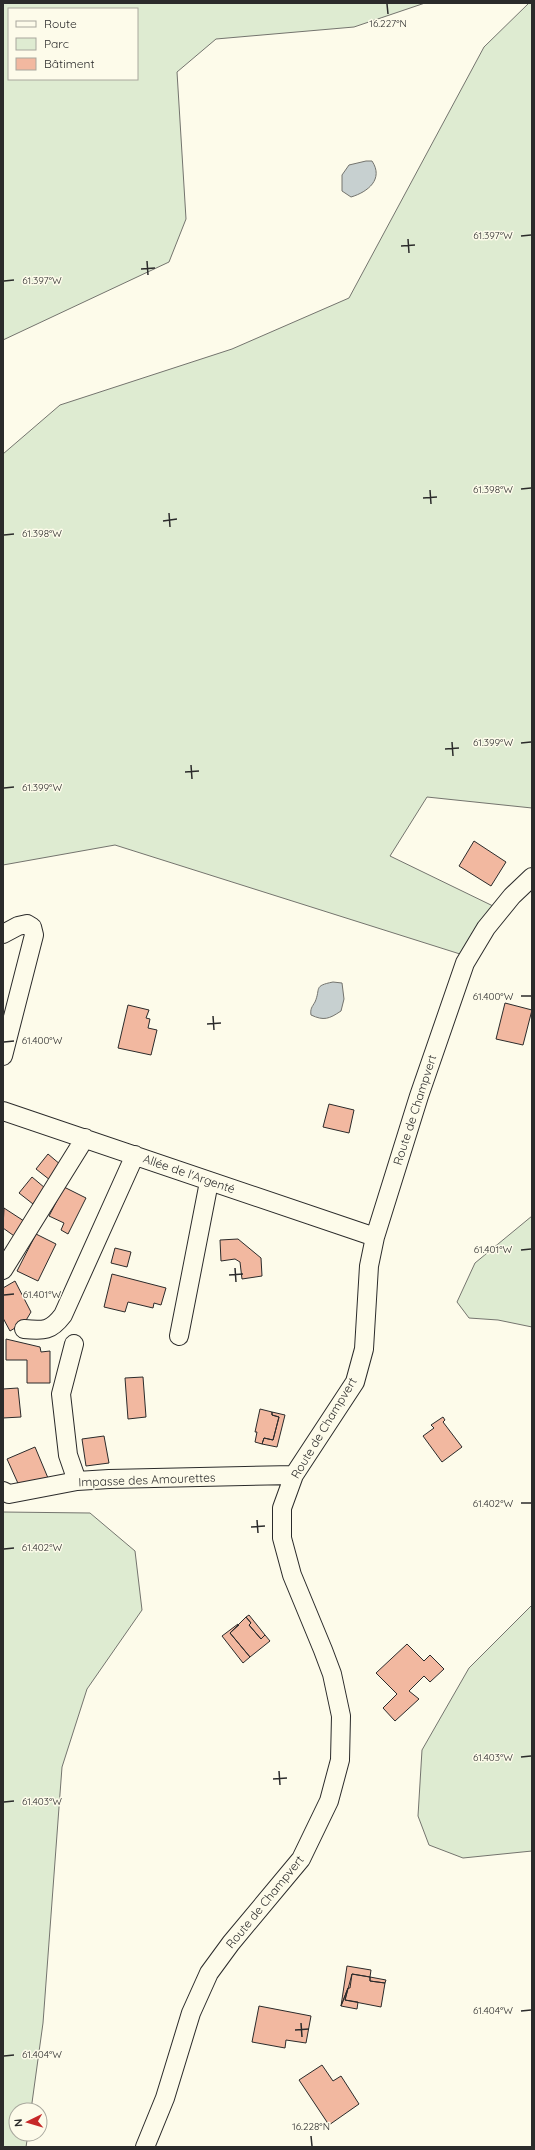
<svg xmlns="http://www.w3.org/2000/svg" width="535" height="2150" font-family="Quicksand,sans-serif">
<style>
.green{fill:#deebd1;stroke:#74746e;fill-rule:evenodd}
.water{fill:#c7d0d0;stroke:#74746e}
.building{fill:#f2b8a0;stroke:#2b2b2b}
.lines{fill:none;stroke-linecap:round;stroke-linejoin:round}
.minor-casing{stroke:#2b2b2b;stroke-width:20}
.minor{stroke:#fdfbea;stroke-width:18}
.ticks{fill:none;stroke:#2b2b2b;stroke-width:1.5}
.labels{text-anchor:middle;stroke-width:3;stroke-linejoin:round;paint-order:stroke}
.street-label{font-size:12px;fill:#2b2b2b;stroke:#fdfbea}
.ticks-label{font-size:10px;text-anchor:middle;fill:#2b2b2b;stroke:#fdfbea;stroke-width:3;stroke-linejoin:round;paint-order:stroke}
</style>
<rect width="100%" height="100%" fill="#fdfbea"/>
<path class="green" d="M 3,3 L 425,3 L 354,27 L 216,39 L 177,72 L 186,219 L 169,262 L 3,340 ZM 9,9 L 137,9 L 137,79 L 9,79 Z
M 529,3 L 532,3 L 532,808 L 427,797 L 390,856 L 493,906 L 460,954 L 115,845 L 3,865 L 3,454 L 60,405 L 232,349 L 349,298 L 484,47 Z
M 532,1216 L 532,1327 L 498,1320 L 469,1318 L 457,1302 L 475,1263 Z
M 3,1512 L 90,1513 L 135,1551 L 142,1610 L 87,1689 L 62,1767 L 43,2023 L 31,2110 L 16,2110 L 16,2134 L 28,2134 L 26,2147 L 3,2147 Z
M 532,1605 L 532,1851 L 463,1858 L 429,1845 L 418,1816 L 422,1750 L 469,1668 Z"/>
<path class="water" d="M 366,161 L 372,161 C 384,179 368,192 351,197 L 342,191 L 342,175 L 349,165 Z
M 333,982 L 342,983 L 344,999 L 341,1011 C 329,1019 324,1021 311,1015 C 310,1009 312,1007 315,1002 C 321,988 313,986 333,982 Z"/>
<path class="building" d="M 474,841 L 506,862 L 491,886 L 459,866 Z
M 505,1003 L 532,1010 L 523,1045 L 496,1039 Z
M 128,1005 L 149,1010 L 146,1018 L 150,1019 L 148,1028 L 157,1030 L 151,1055 L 118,1048 Z
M 329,1104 L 354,1110 L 349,1133 L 323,1127 Z
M 48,1154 L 61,1165 L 50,1180 L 36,1169 Z
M 32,1177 L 45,1188 L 33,1204 L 19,1193 Z
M 64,1187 L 86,1198 L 68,1234 L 61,1230 L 64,1223 L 49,1216 Z
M 4,1208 L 27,1223 L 17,1238 L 3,1228 Z
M 36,1234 L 56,1244 L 38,1281 L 17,1271 Z
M 238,1239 L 261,1258 L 262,1276 L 242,1279 L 240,1262 L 235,1259 L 221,1261 L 220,1240 Z
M 115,1248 L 131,1252 L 127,1267 L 111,1263 Z
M 112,1274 L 166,1288 L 161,1305 L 154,1303 L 153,1308 L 128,1302 L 125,1312 L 104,1307 Z
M 15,1281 L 31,1312 L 25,1322 L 10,1331 L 3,1318 L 3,1288 Z
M 6,1339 L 40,1347 L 41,1352 L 50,1351 L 50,1383 L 27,1383 L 27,1360 L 6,1360 Z
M 143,1377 L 146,1417 L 128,1419 L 125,1378 Z
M 18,1388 L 21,1417 L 3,1418 L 3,1389 Z
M 260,1409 L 272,1412 L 272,1415 L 279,1417 L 273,1440 L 264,1438 L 262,1444 L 255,1442 L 257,1432 L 255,1432 Z
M 272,1412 L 285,1415 L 277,1447 L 262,1444 L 264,1438 L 273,1440 L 279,1417 L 272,1415 Z
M 443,1417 L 445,1420 L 443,1422 L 462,1447 L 442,1462 L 423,1436 L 434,1428 L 431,1425 Z
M 104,1436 L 109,1463 L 86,1466 L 82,1439 Z
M 35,1447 L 48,1478 L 21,1490 L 7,1459 Z
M 249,1615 L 265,1635 L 261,1639 L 249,1625 L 251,1623 L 246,1617 Z
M 246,1617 L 251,1623 L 249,1625 L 261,1639 L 265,1635 L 270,1641 L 250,1657 L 230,1633 Z
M 238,1624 L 239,1625 L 230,1633 L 250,1657 L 243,1663 L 222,1636 Z
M 407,1644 L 424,1661 L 430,1655 L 444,1669 L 430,1682 L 424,1676 L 409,1691 L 419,1699 L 395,1721 L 383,1708 L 397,1694 L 376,1673 Z
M 347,1966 L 371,1970 L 370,1977 L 352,1974 L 350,1988 L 348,1988 L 341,2006 Z
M 352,1974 L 370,1977 L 370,1981 L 385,1983 L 381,2007 L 345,2000 Z
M 370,1977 L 386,1980 L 385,1983 L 370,1981 Z
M 348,1988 L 345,2000 L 358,2002 L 357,2009 L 341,2006 Z
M 259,2006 L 311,2016 L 306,2043 L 286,2040 L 285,2048 L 252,2042 Z
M 322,2065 L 333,2081 L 341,2076 L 359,2104 L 329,2125 L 299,2080 Z"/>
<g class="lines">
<g class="minor-casing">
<path id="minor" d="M 3,934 L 18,926 L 27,924 L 32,927 L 34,935 L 3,1056
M 3,1111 L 375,1237
M 3,1270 L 85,1138
M 24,1329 C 44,1331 51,1331 63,1315 L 135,1155
M 179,1336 L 209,1182
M 74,1344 L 61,1394 L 68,1455 L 77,1481
M 3,1491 L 9,1494 L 77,1481 L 109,1479 L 294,1475
M 145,2147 L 165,2098 L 191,2013 L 209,1973 L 231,1943 L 301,1859 L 329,1801 L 340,1760 L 341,1716 L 332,1674 L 323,1650 L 292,1575 L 282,1538 L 282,1508 L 294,1475 L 355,1382 L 364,1349 L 369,1266 L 375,1237 L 419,1096 L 465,963 L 486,928 L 512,896 L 532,877"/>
</g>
<use href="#minor" class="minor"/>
</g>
<path class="ticks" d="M 387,4 L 388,14M 521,236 L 531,235M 408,239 L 409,253M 401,246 L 415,245M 147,261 L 148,275M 141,269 L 155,268M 4,281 L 14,280M 521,489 L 531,488M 430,490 L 431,504M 423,498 L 437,497M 169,513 L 170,527M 163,521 L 177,519M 4,535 L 14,534M 452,742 L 453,756M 521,743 L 531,742M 445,749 L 459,748M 191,765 L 192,779M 185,772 L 199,771M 4,788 L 14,787M 521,996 L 531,996M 213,1016 L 214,1030M 207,1024 L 221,1023M 4,1042 L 14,1041M 521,1250 L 531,1249M 235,1268 L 236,1282M 229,1275 L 243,1274M 4,1295 L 14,1294M 521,1503 L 531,1503M 257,1520 L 258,1533M 251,1527 L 265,1526M 4,1549 L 14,1548M 521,1757 L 531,1756M 279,1771 L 280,1785M 273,1779 L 287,1778M 4,1802 L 14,1801M 521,2011 L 531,2010M 301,2023 L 302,2037M 295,2030 L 309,2029M 4,2056 L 14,2055M 311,2136 L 312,2146"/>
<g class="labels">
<g class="street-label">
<text transform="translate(415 1110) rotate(-72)" y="4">Route de Champvert</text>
<text transform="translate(189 1174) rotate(19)" y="4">Allée de l'Argenté</text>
<text transform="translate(324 1428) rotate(-59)" y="4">Route de Champvert</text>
<text transform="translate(147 1480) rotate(-2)" y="4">Impasse des Amourettes</text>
<text transform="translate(265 1902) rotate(-51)" y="4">Route de Champvert</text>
</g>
</g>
<g class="ticks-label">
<text x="388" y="27">16.227°N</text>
<text x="493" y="239">61.397°W</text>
<text x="42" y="284">61.397°W</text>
<text x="493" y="493">61.398°W</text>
<text x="42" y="537">61.398°W</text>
<text x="493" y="746">61.399°W</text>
<text x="42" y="791">61.399°W</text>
<text x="493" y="1000">61.400°W</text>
<text x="42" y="1044">61.400°W</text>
<text x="493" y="1253">61.401°W</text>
<text x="42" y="1298">61.401°W</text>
<text x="493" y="1507">61.402°W</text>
<text x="42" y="1551">61.402°W</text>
<text x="493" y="1761">61.403°W</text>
<text x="42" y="1805">61.403°W</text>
<text x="493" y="2014">61.404°W</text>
<text x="42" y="2058">61.404°W</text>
<text x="311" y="2130">16.228°N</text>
</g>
<rect width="535" height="2150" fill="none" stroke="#2b2b2b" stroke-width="8"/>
<rect x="8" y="8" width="130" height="72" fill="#fdfbea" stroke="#a9a89e"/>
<rect x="16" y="21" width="20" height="6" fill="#fdfbea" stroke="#a9a89e"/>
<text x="44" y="28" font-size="12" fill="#2b2b2b">Route</text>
<rect x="16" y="38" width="20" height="12" fill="#deebd1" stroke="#a9a89e"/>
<text x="44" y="48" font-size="12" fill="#2b2b2b">Parc</text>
<rect x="16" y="58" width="20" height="12" fill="#f2b8a0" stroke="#a9a89e"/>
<text x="44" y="68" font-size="12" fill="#2b2b2b">Bâtiment</text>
<g transform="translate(28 2122) rotate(265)"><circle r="19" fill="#fdfbea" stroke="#a9a89e"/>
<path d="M0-3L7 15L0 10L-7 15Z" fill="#c62828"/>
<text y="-6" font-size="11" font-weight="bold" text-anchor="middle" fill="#2b2b2b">N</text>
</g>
</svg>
